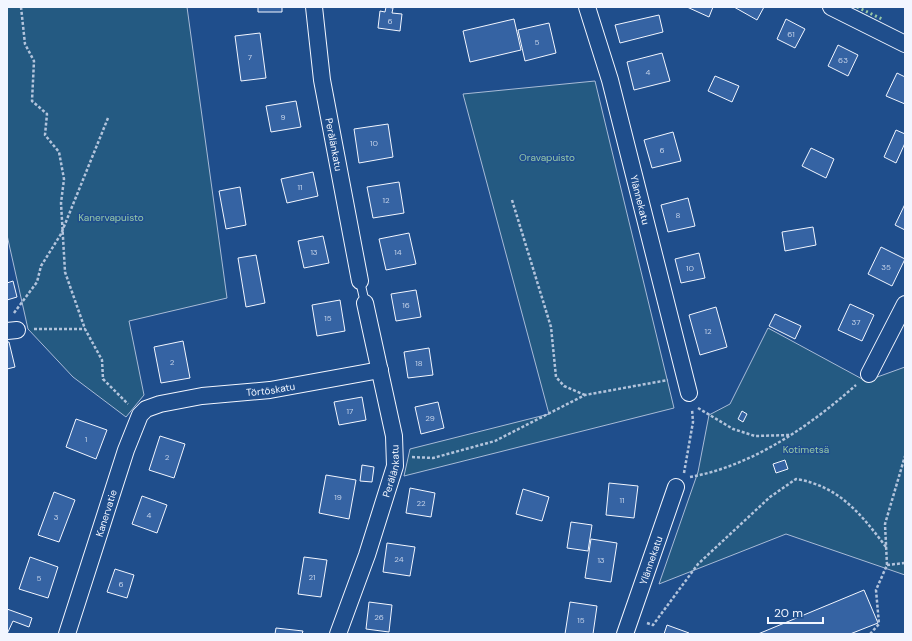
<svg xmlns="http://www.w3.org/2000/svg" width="912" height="641" font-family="'DM Sans',sans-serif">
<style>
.green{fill:#245a82;stroke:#a8bbd7}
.building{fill:#3563a3;stroke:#f2f6ff}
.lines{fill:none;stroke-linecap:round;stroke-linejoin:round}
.service-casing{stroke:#f2f6ff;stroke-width:10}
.minor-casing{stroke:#f2f6ff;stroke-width:18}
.path{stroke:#b3c4dc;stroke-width:2.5;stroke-dasharray:3 2;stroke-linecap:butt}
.service{stroke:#1f4e8c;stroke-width:8}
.minor{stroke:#1f4e8c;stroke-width:16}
.hedge{stroke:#97c8a6;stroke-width:3;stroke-dasharray:2 3;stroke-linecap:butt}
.labels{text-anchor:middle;stroke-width:3;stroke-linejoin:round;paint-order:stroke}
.number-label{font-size:8px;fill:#c3d1e8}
.street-label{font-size:10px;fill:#f2f6ff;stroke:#1f4e8c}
.park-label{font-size:10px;fill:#97c8a6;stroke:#1f4e8c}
</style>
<rect width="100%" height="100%" fill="#1f4e8c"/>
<path class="green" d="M 7,7 L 187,7 L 227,298 L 129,321 L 144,395 L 126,417 L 73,377 L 28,329 L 7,235 Z
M 595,81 L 674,408 L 404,476 L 410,449 L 549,414 L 463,94 Z
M 768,328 L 864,380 L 869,380 L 905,367 L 905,575 L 786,534 L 659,584 L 698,472 L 709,415 L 730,404 Z"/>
<path class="building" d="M 258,7 L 282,7 L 282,12 L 258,12 Z
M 386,7 L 393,8 L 392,13 L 402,14 L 400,31 L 378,28 L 380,11 L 385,12 Z
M 687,7 L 713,7 L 709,17 Z
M 734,7 L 764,7 L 757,20 Z
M 659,15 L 663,32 L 620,43 L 615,25 Z
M 514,19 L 521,50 L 470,62 L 463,31 Z
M 786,19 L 805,29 L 795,48 L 777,39 Z
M 549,23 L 556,53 L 525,61 L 518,30 Z
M 260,33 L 266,78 L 241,81 L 235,36 Z
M 838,45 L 858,55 L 848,76 L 828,66 Z
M 662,53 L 670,81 L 634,90 L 627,62 Z
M 897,73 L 905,77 L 905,104 L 886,96 Z
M 715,76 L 739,86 L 732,102 L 708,91 Z
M 296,101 L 301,127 L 271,132 L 266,106 Z
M 388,124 L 393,157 L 359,163 L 354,129 Z
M 896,130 L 905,134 L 905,143 L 896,163 L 884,157 Z
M 673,132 L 681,161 L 652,168 L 644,140 Z
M 811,148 L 834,159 L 826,178 L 802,166 Z
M 313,172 L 318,196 L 287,203 L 281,179 Z
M 399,182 L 404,213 L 373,218 L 367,187 Z
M 240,187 L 246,225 L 226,229 L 219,191 Z
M 688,198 L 695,226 L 668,232 L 661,205 Z
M 905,204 L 905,230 L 895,225 Z
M 813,227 L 816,245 L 785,251 L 782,232 Z
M 409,233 L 416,264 L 386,270 L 379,239 Z
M 323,236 L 329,263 L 304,268 L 298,241 Z
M 881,247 L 905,259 L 892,286 L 868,274 Z
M 699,253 L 705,278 L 681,283 L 675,259 Z
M 256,255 L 265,303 L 246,307 L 238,258 Z
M 13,281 L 17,297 L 7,300 L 7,283 Z
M 416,290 L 421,317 L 396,321 L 391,294 Z
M 340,300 L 345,331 L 317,336 L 312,305 Z
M 850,304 L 874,315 L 862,341 L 838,330 Z
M 716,307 L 727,347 L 700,355 L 689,315 Z
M 775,314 L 801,326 L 795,339 L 769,326 Z
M 183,341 L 190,378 L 161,383 L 154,347 Z
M 7,342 L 9,342 L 15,367 L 7,369 Z
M 429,348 L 433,375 L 408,378 L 404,352 Z
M 362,397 L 366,420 L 339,425 L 334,402 Z
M 438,402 L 444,428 L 421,434 L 415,407 Z
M 742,411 L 747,414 L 743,422 L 738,419 Z
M 76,419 L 107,430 L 96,459 L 66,447 Z
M 160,436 L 185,444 L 174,478 L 149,470 Z
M 785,460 L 788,469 L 776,473 L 773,464 Z
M 362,465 L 374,467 L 372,482 L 360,481 Z
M 326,475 L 356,480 L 349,519 L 319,513 Z
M 609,483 L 638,486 L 634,518 L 606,515 Z
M 410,488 L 435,493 L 431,517 L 406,513 Z
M 523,489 L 549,497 L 542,521 L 516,514 Z
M 54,492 L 75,500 L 59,542 L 38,535 Z
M 142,496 L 167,505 L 157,533 L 132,524 Z
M 571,522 L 592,525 L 588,551 L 567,548 Z
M 591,539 L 617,543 L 611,582 L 585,578 Z
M 387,543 L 415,547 L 410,576 L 383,572 Z
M 30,557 L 58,567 L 48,598 L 19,589 Z
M 304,557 L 327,560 L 321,597 L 298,594 Z
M 115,569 L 134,575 L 127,598 L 107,592 Z
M 864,590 L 878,623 L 850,634 L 758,634 Z
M 369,602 L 392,605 L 389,632 L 366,629 Z
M 570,602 L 597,606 L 593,634 L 565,634 Z
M 7,609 L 32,618 L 29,627 L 13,621 L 7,634 Z
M 667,625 L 689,633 L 689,634 L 664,634 Z
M 276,628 L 303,631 L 302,634 L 275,634 Z"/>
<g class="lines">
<g class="service-casing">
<path id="service" d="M 360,281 L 365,303"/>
</g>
<g class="minor-casing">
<g id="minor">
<path id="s1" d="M 314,7 L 322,80 L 360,281"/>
<path id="s2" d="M 587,7 L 610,80 L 689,393"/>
<path d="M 831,7 L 905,44"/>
<path d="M 7,331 L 17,330"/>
<path d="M 869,374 L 905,304"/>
<path id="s3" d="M 67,634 L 126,450 L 140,415 L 146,409 L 160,404 L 202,396 L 270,390 L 380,370"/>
<path id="s4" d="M 338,634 L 367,555 L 395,466 L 394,436 L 365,303"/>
<path id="s5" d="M 625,634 L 676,487"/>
</g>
</g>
<path class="path" d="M 21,7 L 25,44 L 34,61 L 32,101 L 47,114 L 45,135 L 59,152 L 64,179 L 61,203 L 65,272 L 85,329 L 102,360 L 103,379 L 128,404
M 512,200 L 551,327 L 556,377 L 564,386 L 585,395
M 14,313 L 37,282 L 41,266 L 61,234 L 108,118
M 34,329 L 85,329
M 698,408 L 733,429 L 755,436 L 790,435
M 412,457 L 433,458 L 495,441 L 585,395 L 668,380
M 684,473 L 693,422 L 692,409
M 690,477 C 752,466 810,426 856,385
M 887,565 L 905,563
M 647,623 L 653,625 L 698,564 L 770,497 L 796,479 C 839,486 861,514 886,547
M 870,634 L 879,624 L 876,590 L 887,565 L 885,524 L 905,456"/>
<use href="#service" class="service"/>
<use href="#minor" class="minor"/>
<path class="hedge" d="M 857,7 L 884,20"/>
</g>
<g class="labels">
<g class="number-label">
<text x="390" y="24">6</text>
<text x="791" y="37">61</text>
<text x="537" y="45">5</text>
<text x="250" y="60">7</text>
<text x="843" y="63">63</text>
<text x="648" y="75">4</text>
<text x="283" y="120">9</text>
<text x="374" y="146">10</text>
<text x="662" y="153">6</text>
<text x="300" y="190">11</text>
<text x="386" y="203">12</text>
<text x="678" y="218">8</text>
<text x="314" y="255">13</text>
<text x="398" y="255">14</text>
<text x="886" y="270">35</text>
<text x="690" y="271">10</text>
<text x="406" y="308">16</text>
<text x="328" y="321">15</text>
<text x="856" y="325">37</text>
<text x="708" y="334">12</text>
<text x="172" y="365">2</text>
<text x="419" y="366">18</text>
<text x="350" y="414">17</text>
<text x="430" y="421">29</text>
<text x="86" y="442">1</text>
<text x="167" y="460">2</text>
<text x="338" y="500">19</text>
<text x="622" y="503">11</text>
<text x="421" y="506">22</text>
<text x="149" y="518">4</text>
<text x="56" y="520">3</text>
<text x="399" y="562">24</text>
<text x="601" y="563">13</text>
<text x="312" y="580">21</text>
<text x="39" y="581">5</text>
<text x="121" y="587">6</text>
<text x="379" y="620">26</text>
<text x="581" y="623">15</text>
</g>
<g class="street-label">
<text dy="4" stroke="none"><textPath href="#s1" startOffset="139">Perälänkatu</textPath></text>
<text dy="4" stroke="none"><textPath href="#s2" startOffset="200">Ylännekatu</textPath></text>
<text dy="4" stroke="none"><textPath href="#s3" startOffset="366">Törtöskatu</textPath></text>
<text dy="4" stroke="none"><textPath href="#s4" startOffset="172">Perälänkatu</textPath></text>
<text dy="4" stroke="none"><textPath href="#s3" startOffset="127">Kanervatie</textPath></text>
<text dy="4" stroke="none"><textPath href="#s5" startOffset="78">Ylännekatu</textPath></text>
</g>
<g class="park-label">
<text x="547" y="161">Oravapuisto</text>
<text x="111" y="221">Kanervapuisto</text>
<text x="806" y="453">Kotimetsä</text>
</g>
</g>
<rect width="912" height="641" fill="none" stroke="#f2f6ff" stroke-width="16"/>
<path d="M768 617v6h55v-6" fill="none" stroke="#f2f6ff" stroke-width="2"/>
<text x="774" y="617" font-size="12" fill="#f2f6ff" stroke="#1f4e8c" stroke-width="3" paint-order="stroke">20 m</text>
</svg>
